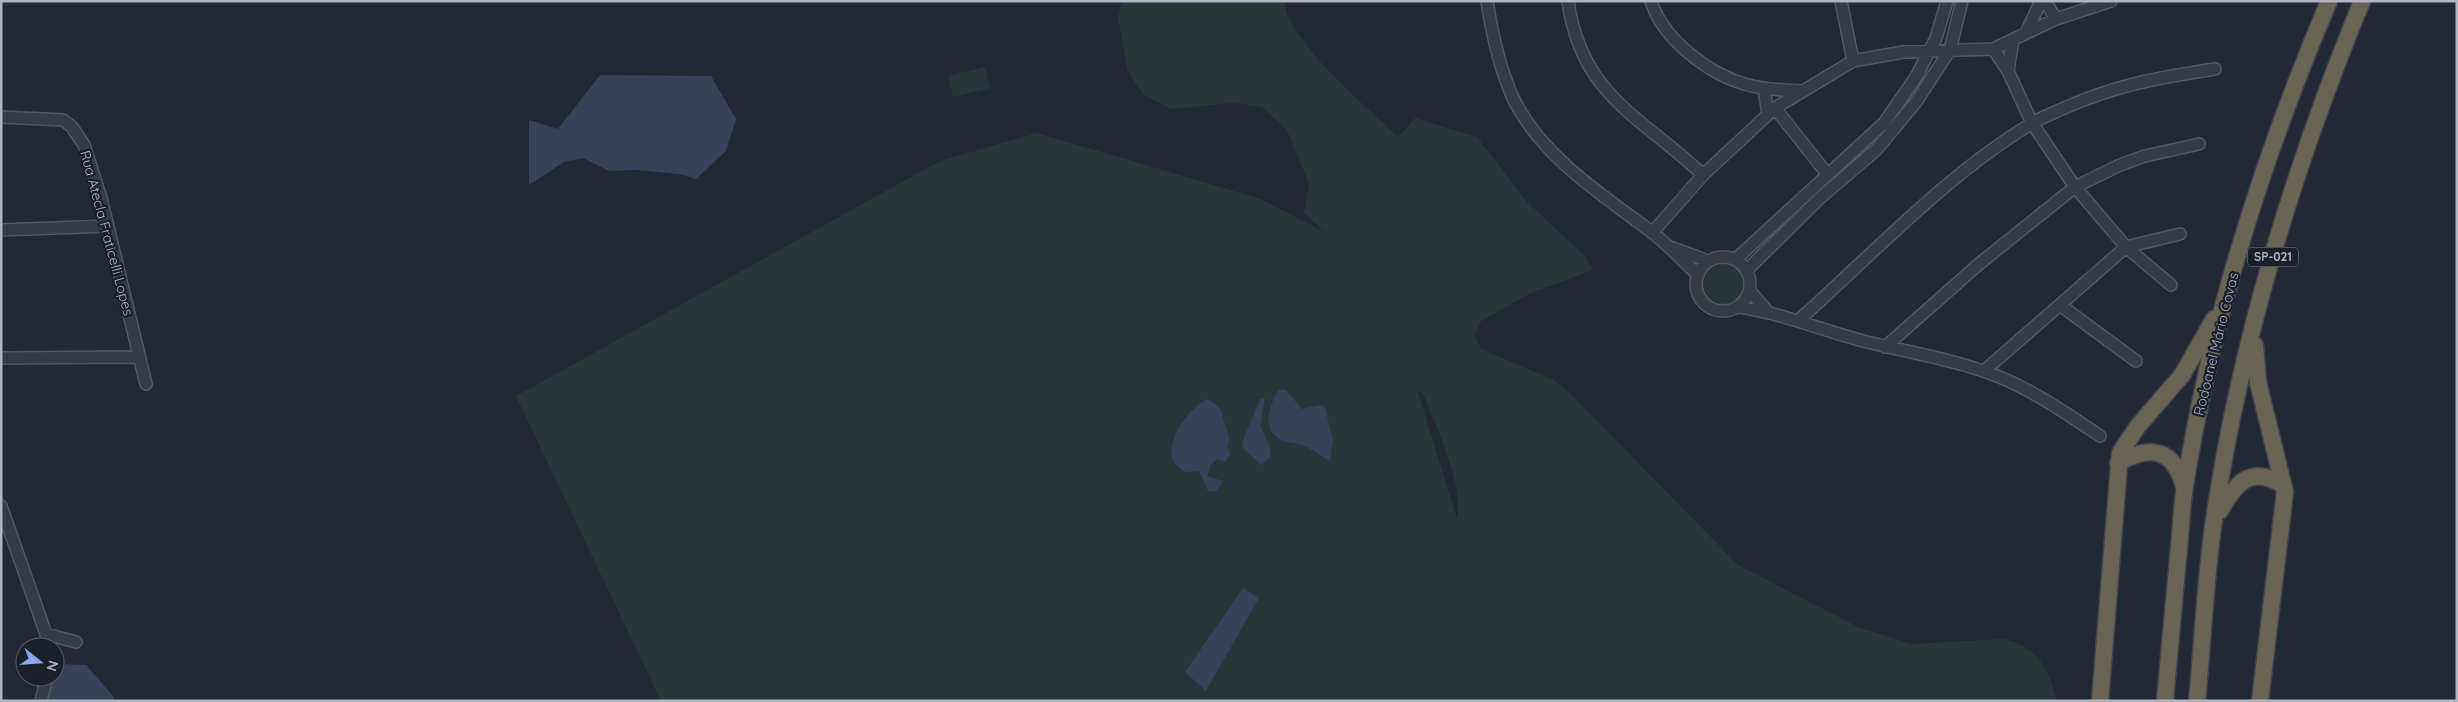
<svg xmlns="http://www.w3.org/2000/svg" width="2458" height="702" font-family="Quicksand,sans-serif">
<style>
.green{fill:#273739;fill-rule:evenodd}
.water{fill:#37415a}
.lines{fill:none;stroke-linecap:round;stroke-linejoin:round}
.minor-casing{stroke:#525763;stroke-width:14}
.highway-casing{stroke:#3f4450;stroke-width:19}
.minor{stroke:#353a45;stroke-width:11}
.highway{stroke:#6a6453;stroke-width:16}
.labels{text-anchor:middle;stroke-width:4.5;stroke-linejoin:round;paint-order:stroke}
.shield{fill:#1a1f2a;stroke:#828794;stroke-width:1}
.shield-label{font-size:12px;font-weight:bold;fill:#afb4c2}
.street-label{font-size:14px;fill:#afb4c2;stroke:#1a1f2a}
</style>
<rect width="100%" height="100%" fill="#222834"/>
<path class="green" d="M 1122,1 L 1285,1 C 1282,36 1372,111 1398,137 L 1415,118 L 1477,137 L 1528,203 L 1584,255 L 1593,270 L 1531,293 L 1481,321 L 1475,335 L 1481,349 L 1554,380 L 1570,393 L 1738,565 L 1858,627 L 1911,644 L 2004,639 C 2036,646 2051,670 2056,701 L 661,701 L 516,396 L 940,161 L 1037,133 L 1261,199 L 1325,232 L 1304,213 L 1309,184 L 1287,130 L 1262,107 L 1234,103 L 1171,109 L 1144,95 L 1128,72 L 1118,17 ZM 1417,389 L 1424,396 C 1437,428 1464,485 1457,519 Z
M 985,67 L 990,88 L 953,97 L 948,76 Z
M1701 284a22 22 0 1 1 44 0a22 22 0 1 1-44 0Z"/>
<path class="water" d="M 600,75 L 711,76 L 736,119 L 726,151 L 696,179 L 679,174 L 635,170 L 609,171 L 583,158 L 564,162 L 529,185 L 529,120 L 558,129 Z
M 1279,390 L 1286,390 L 1302,409 L 1320,405 L 1325,408 L 1333,440 L 1330,461 C 1321,456 1312,449 1302,445 C 1295,443 1286,443 1280,439 C 1261,428 1269,404 1279,390 Z
M 1261,398 L 1265,398 L 1260,426 L 1270,447 L 1270,458 L 1261,465 L 1242,447 L 1244,437 Z
M 1208,399 L 1220,408 L 1230,440 L 1227,447 L 1230,454 L 1226,462 L 1217,459 L 1211,465 L 1207,476 L 1223,481 L 1216,492 L 1208,491 L 1199,471 L 1185,472 C 1181,469 1175,465 1173,461 C 1164,442 1191,405 1208,399 Z
M 1243,588 L 1259,598 L 1206,691 L 1185,672 Z
M 63,664 L 86,665 L 114,697 L 114,701 L 46,701 L 53,677 Z"/>
<g class="lines">
<g class="minor-casing">
<path id="minor" d="M 1487,1 C 1492,34 1500,70 1514,100 C 1543,158 1604,196 1653,233 C 1669,246 1683,261 1698,275
M 1568,1 C 1581,96 1642,117 1703,175
M 1651,1 C 1663,40 1710,75 1748,85 C 1765,90 1784,90 1802,91
M 1841,1 L 1853,61
M 2045,1 L 2056,19
M 2026,33 L 2041,1
M 1993,49 L 2008,71 L 2032,123 L 2075,187 L 2126,247 L 2171,285
M 2008,71 L 2013,40
M 1764,89 L 1768,114
M 1775,108 L 1828,175
M 1,117 L 63,120 L 72,127 L 84,145 L 101,198 L 146,384
M 1,230 L 108,226
M 1652,233 L 1703,175 L 1775,108 L 1853,61 L 1903,52 L 1993,49 L 2056,19 L 2111,1
M 1673,248 L 1708,261
M1696 284a27 27 0 1 1 54 0a27 27 0 1 1-54 0Z
M 1736,259 L 1884,123 L 1916,77 L 1936,38 L 1947,1
M 1747,270 L 1820,198 L 1876,150 L 1916,102 L 1950,50 L 1962,1
M 1750,291 L 1767,311
M 2060,305 L 2136,361
M 1739,307 C 1780,313 1816,328 1856,339 C 1904,352 1956,359 2002,378 C 2037,393 2069,415 2100,436
M 1799,320 C 1873,254 1946,175 2031,124 C 2040,118 2051,114 2062,109 C 2116,85 2156,78 2215,69
M 1885,347 L 1979,264 L 2075,187 L 2120,165 L 2145,156 L 2199,144
M 1,358 L 139,357
M 1984,371 L 2126,247 L 2180,234
M 1,506 L 46,634 L 48,647
M 46,634 L 76,642
M 41,701 L 47,677"/>
</g>
<g class="highway-casing">
<path id="highway" d="M 2255,345 L 2258,382 L 2285,492 L 2260,701
M 2118,463 C 2151,444 2174,449 2184,487
M 2220,511 C 2236,482 2251,465 2283,485
M 2100,701 L 2120,453 L 2138,426 L 2182,375 L 2214,319
M 2165,701 C 2169,653 2174,605 2178,558 C 2181,534 2181,510 2185,486 C 2211,319 2263,157 2329,1
M 2197,701 C 2203,641 2205,580 2214,520 C 2240,342 2294,167 2362,1"/>
</g>
<use href="#minor" class="minor"/>
<use href="#highway" class="highway"/>
</g>
<g class="labels">
<rect class="shield" x="2248" y="247.5" width="50" height="19" rx="4"/>
<g class="shield-label">
<text x="2273" y="261">SP-021</text>
</g>
<g class="street-label">
<text transform="translate(107 233) rotate(75)" y="5">Rua Atecla Fraticelli Lopes</text>
<text transform="translate(2216 344) rotate(-76)" y="5">Rodoanel Mário Covas</text>
</g>
</g>
<rect width="2458" height="702" fill="none" stroke="#afb4c2" stroke-width="5"/>
<g transform="translate(40 662) rotate(107)"><circle r="24" fill="#1a1f2a" stroke="#565b67"/>
<path d="M0-4L9 19L0 12L-9 19Z" fill="#8aa5ec"/>
<text y="-8" font-size="14" font-weight="bold" text-anchor="middle" fill="#afb4c2">N</text>
</g>
</svg>
